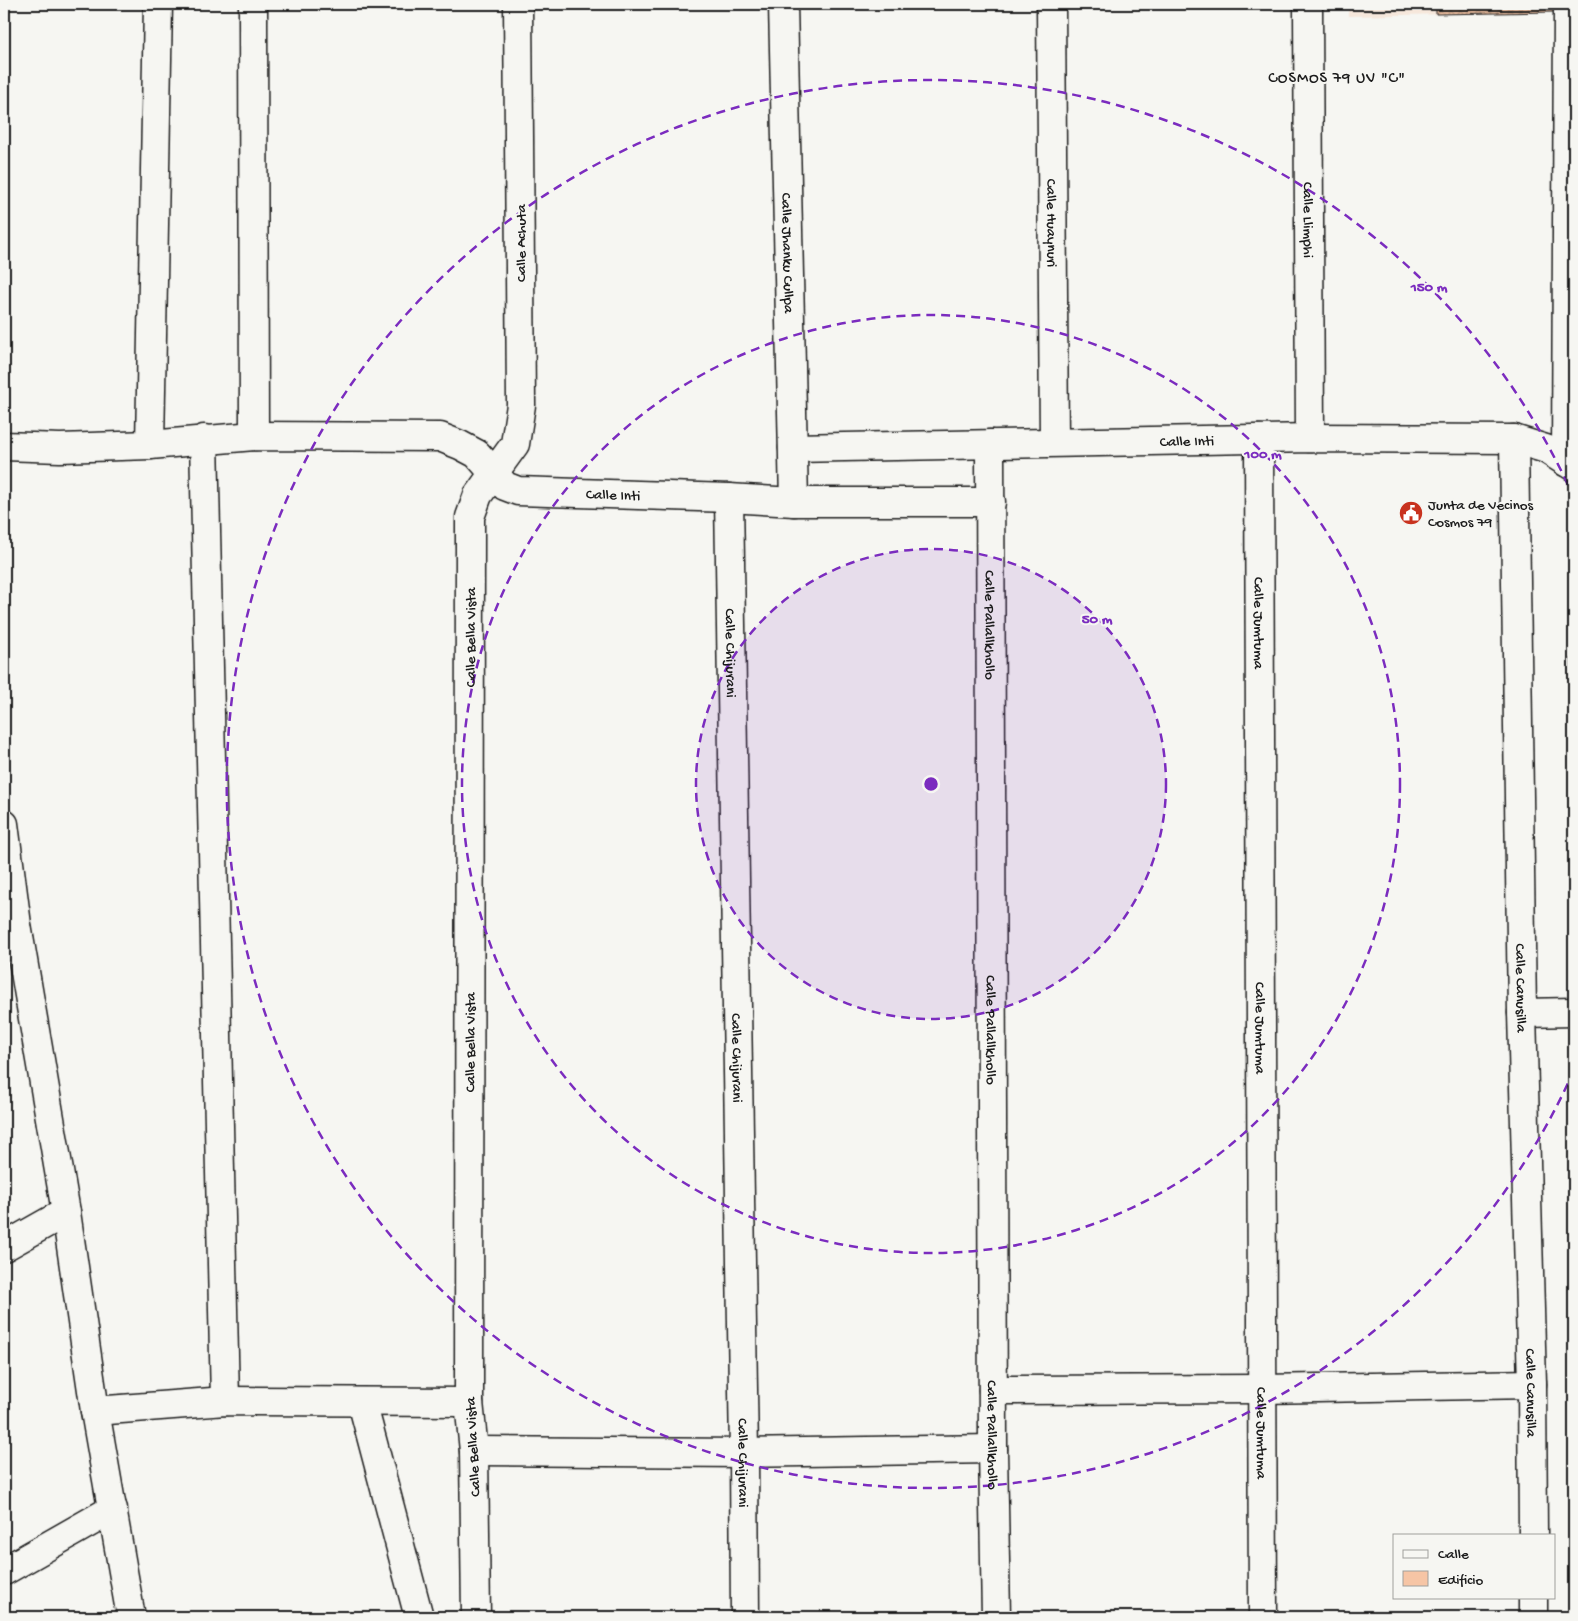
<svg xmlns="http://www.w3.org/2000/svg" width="1578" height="1621" font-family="'Gochi Hand',sans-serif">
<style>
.built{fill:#f6e7db}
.building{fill:url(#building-cross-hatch);stroke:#1c1c1c}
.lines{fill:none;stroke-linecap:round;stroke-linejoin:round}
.minor-casing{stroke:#1c1c1c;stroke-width:31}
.minor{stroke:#f6f6f2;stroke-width:28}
.ring{fill:none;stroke:#7b2cbf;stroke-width:2.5;stroke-dasharray:9 6}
.labels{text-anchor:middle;stroke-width:4;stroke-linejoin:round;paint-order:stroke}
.street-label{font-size:15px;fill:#1c1c1c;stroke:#f6f6f2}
.poi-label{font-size:15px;fill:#1c1c1c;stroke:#f6f6f2;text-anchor:start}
.neighbourhood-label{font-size:16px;letter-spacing:1px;fill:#1c1c1c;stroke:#f6f6f2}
.centre{fill:#7b2cbf;stroke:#f6f6f2;stroke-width:2.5}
.ring-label{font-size:15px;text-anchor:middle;font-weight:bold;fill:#7b2cbf;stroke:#f6f6f2;stroke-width:4;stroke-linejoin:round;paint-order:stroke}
</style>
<defs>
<pattern id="building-cross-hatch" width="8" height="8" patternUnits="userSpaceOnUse" patternTransform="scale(1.25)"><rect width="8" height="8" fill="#f6c5a5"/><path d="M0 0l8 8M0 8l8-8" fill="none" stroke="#d2a98d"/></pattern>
</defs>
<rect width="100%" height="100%" fill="#f6f6f2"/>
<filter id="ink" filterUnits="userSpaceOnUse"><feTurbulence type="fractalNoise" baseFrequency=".02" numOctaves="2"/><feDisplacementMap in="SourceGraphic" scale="10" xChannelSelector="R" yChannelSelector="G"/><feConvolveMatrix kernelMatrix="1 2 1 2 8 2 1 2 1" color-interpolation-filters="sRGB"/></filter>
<g filter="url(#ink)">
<path class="built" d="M 1348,4 L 1555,4 L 1555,12 L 1348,16 Z
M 1574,470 L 1574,917 L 1570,471 Z"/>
<path class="building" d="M 1436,4 L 1555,4 L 1555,12 L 1436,14 Z
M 1571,518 L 1574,518 L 1574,709 L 1572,709 Z
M 1572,709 L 1574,709 L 1574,844 Z"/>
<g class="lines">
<g class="minor-casing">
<g id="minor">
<path d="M 253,4 L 254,436"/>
<path id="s1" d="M 783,4 L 794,502"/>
<path id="s2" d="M 1051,4 L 1054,442"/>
<path id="s3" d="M 1308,4 L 1310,438"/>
<path d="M 204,439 L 225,1401"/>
<path id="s4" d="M 1259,439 L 1263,1617"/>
<path id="s5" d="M 1514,439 L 1522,1013 L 1532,1384 L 1533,1535"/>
<path id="s6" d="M 990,444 L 993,1449 L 996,1617"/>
<path d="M 150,445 L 158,4"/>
<path id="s7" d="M 4,446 L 60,448 L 150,445 L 254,436 L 440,437 L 460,445 L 477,454 L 505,486 L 518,491 L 729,498 L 794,502 L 991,502"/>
<path id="s8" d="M 793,448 L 1310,438 L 1514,439 L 1546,449 L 1574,467"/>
<path d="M 1566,462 L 1568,4"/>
<path id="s9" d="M 729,498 L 744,1453 L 745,1617"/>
<path d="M 4,824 L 17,925 L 66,1212 L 95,1411 L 131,1617"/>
<path d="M 1522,1013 L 1574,1012"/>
<path d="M 4,1247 L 66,1212"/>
<path d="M 993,1390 L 1263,1389 L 1532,1384"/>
<path d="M 362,1402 L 419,1617"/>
<path d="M 95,1411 L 225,1401 L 469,1402"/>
<path d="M 474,1451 L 744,1453 L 993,1449"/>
<path d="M 4,1571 L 113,1509"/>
<path d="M 1533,1597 L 1533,1617"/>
<path id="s10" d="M 476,1617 L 474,1451 L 469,1402 L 470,517 L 478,495 L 515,444 L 521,405 L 518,4"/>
</g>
</g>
<use href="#minor" class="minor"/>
</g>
</g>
<circle cx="931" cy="784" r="235" fill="#7b2cbf" fill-opacity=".12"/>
<g class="ring">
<circle cx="931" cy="784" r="235"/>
<circle cx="931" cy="784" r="469"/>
<path d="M1574 1070A704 704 0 1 1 1574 498"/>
</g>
<defs>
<g id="civic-disc" transform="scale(1.25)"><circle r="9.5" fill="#c8321e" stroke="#f6f6f2"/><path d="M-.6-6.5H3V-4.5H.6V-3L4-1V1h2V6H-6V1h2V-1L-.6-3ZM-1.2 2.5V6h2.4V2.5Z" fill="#fff"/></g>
</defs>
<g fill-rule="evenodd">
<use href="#civic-disc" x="1411" y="513"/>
</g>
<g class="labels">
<g class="street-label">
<text dy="5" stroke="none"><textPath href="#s3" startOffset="216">Calle Llimphi</textPath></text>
<text dy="5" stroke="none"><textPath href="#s2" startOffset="219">Calle Huaynuri</textPath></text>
<text transform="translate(520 243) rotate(-90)" y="5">Calle Achuta</text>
<text dy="5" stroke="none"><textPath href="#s1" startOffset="249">Calle Jhanku Cullpa</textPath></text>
<text dy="5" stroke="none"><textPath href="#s8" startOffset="394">Calle Inti</textPath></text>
<text dy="5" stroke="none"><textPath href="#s7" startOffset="629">Calle Inti</textPath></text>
<text dy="5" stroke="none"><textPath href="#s4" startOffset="184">Calle Jumtuma</textPath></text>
<text dy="5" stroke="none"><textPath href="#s6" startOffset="181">Calle Pallallkhollo</textPath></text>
<text dy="5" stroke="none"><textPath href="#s10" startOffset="980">Calle Bella Vista</textPath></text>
<text dy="5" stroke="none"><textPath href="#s9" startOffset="155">Calle Chijurani</textPath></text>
<text dy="5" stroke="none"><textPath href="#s5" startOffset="549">Calle Canusilla</textPath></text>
<text dy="5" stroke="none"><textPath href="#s4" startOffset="589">Calle Jumtuma</textPath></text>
<text dy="5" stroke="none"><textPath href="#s6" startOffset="586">Calle Pallallkhollo</textPath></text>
<text dy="5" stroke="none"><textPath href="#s10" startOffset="575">Calle Bella Vista</textPath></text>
<text dy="5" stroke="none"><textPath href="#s9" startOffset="560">Calle Chijurani</textPath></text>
<text dy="5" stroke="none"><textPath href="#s5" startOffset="954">Calle Canusilla</textPath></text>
<text dy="5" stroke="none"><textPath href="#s4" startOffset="994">Calle Jumtuma</textPath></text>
<text dy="5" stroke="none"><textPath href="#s6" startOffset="991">Calle Pallallkhollo</textPath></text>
<text transform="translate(472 1447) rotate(-93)" y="5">Calle Bella Vista</text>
<text dy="5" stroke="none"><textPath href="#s9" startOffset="965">Calle Chijurani</textPath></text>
</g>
<g class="poi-label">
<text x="1428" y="509">Junta de Vecinos<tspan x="1428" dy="17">Cosmos 79</tspan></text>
</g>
<g class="neighbourhood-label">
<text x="1337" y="82">COSMOS 79 UV "C"</text>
</g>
</g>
<circle cx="931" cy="784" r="8" class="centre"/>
<g class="ring-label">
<text x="1429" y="291">150 m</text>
<text x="1263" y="458">100 m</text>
<text x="1097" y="623">50 m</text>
</g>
<rect width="1578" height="1621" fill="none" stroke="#f6f6f2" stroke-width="20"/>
<rect x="10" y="10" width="1558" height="1601" fill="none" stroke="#1c1c1c" stroke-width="2" filter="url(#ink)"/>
<rect x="1393" y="1534" width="162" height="65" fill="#f6f6f2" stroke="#9f9f9c"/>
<rect x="1403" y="1550" width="25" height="8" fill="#f6f6f2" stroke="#9f9f9c"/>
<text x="1438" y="1558" font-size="15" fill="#1c1c1c">Calle</text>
<rect x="1403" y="1571" width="25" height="15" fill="#f6c5a5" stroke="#9f9f9c"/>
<text x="1438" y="1584" font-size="15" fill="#1c1c1c">Edificio</text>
</svg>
